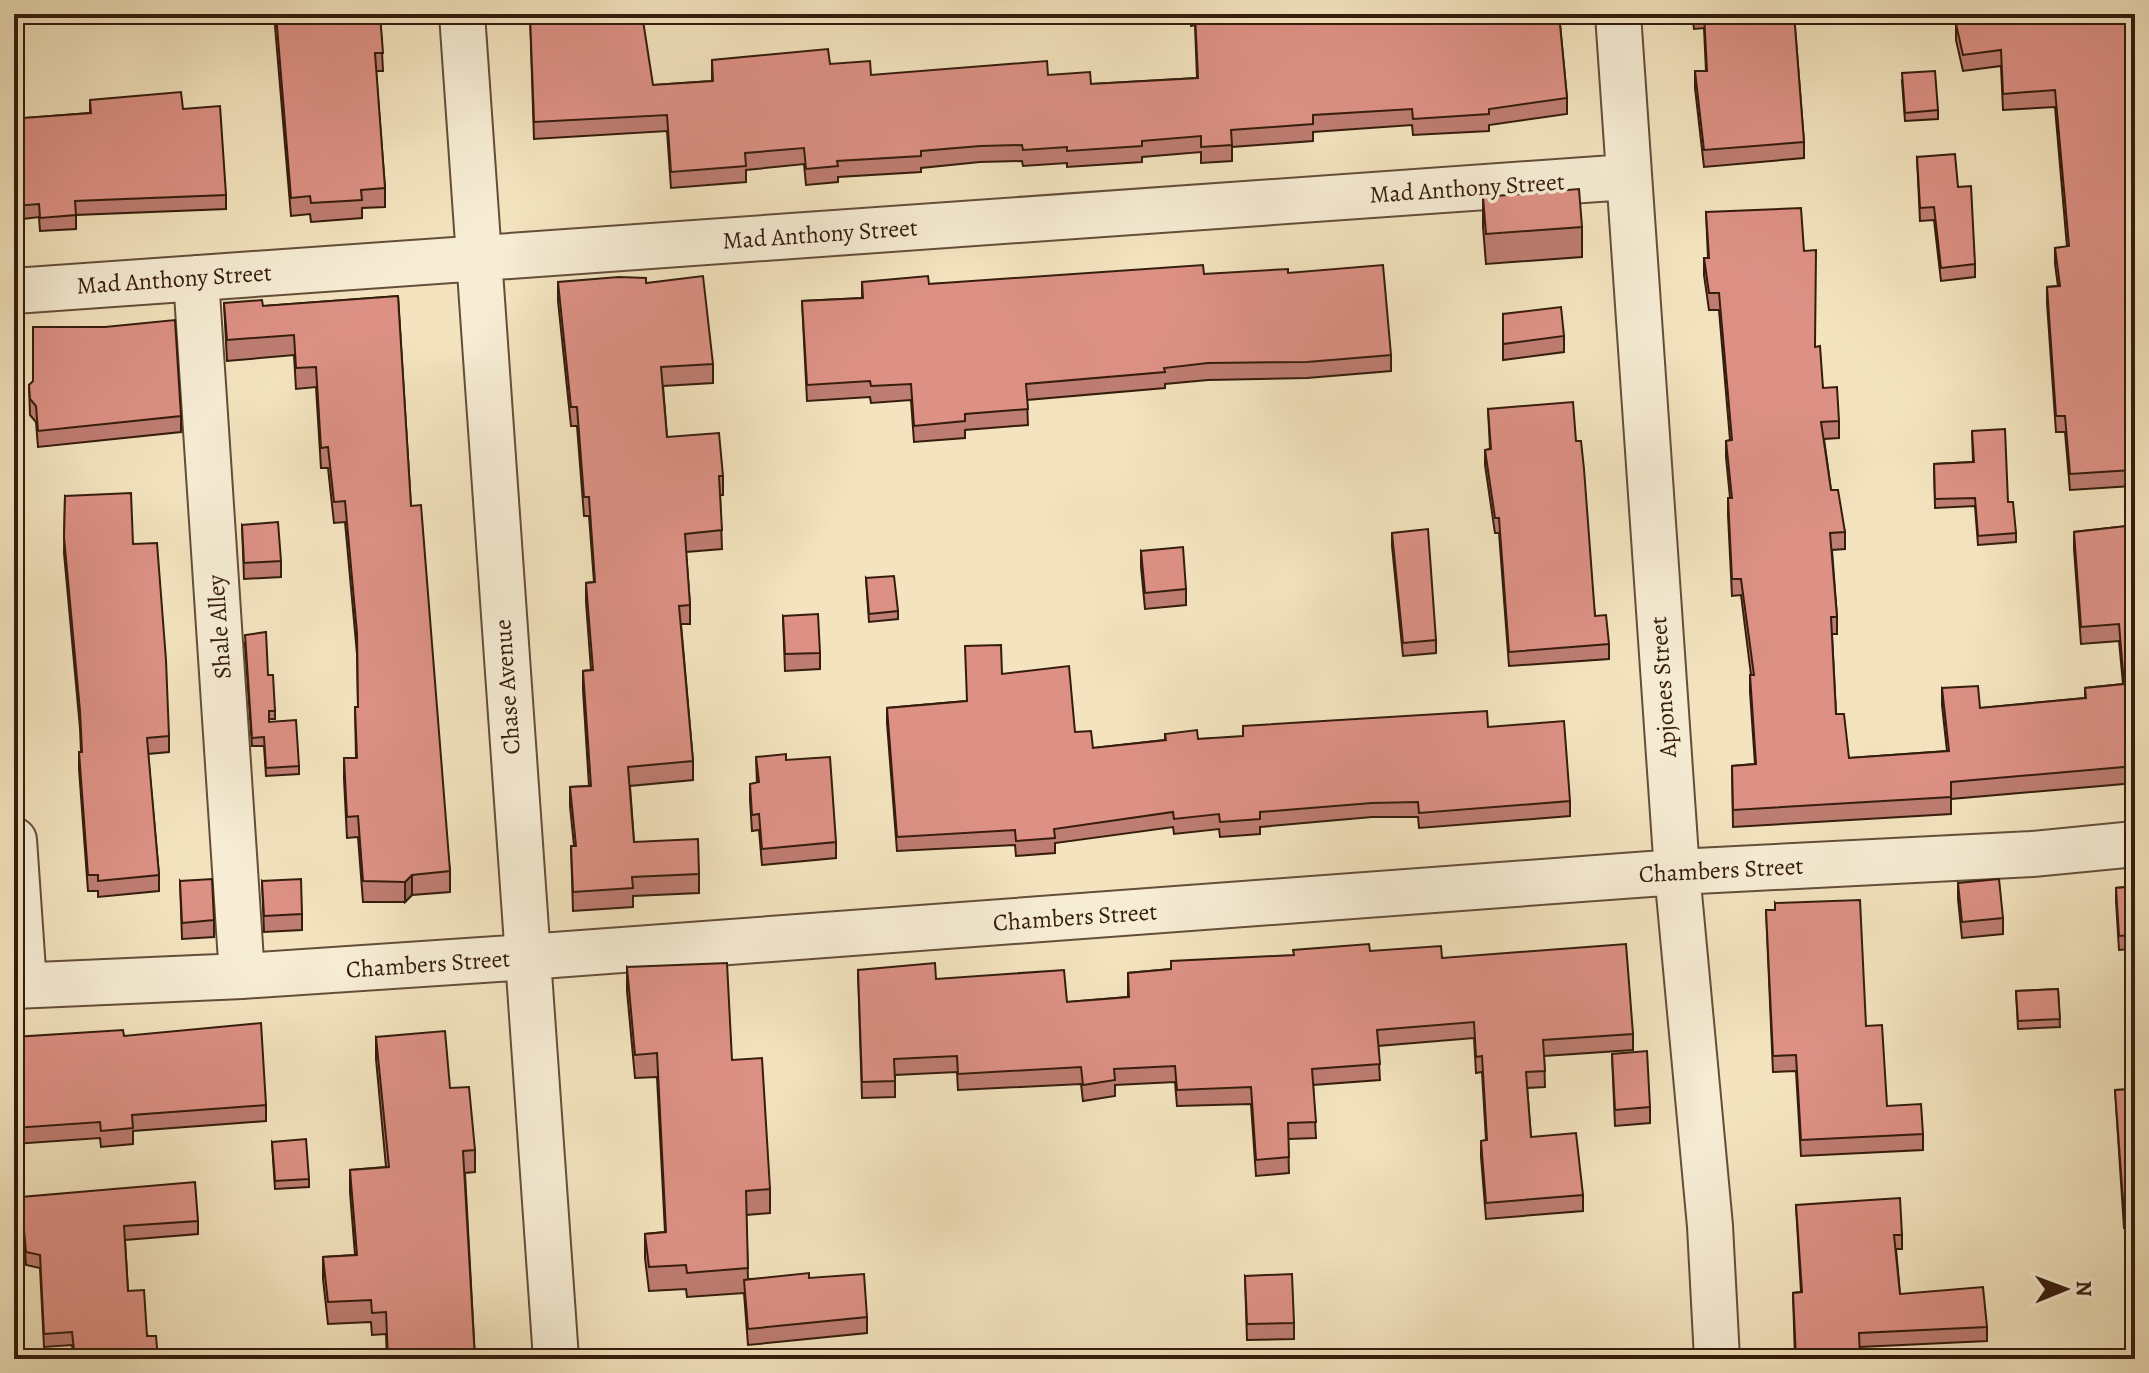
<svg xmlns="http://www.w3.org/2000/svg" width="2149" height="1373" font-family="Alegreya,serif">
<style>
.lines{fill:none;stroke-linecap:round;stroke-linejoin:round}
.minor-casing{stroke:#644e39;stroke-width:48}
.minor{stroke:#f7edd5;stroke-width:44}
.wall{fill:#be7d72;stroke:#351c0c;stroke-width:2}
.shaded-wall{fill:#9b665d;stroke:#351c0c;stroke-width:2}
.building{fill:#dd9185;stroke:#351c0c;stroke-width:2}
.labels{text-anchor:middle;stroke-width:7;stroke-linejoin:round;paint-order:stroke}
.street-label{font-size:24px;fill:#351c0c;stroke:#f7edd5}
</style>
<rect width="100%" height="100%" fill="#f3e4bf"/>
<filter id="stains"><feTurbulence type="fractalNoise" baseFrequency=".0025" numOctaves="4"/><feColorMatrix values="0 0 0 0 .2 0 0 0 0 .09 0 0 0 0 .02 0 0 0 .5 -.17"/></filter>
<radialGradient id="worn" r=".72"><stop offset=".6" stop-color="#630" stop-opacity="0"/><stop offset="1" stop-color="#630" stop-opacity=".3"/></radialGradient>
<g class="lines">
<g class="minor-casing">
<path id="minor" d="M 462,14 L 556,1359
M 1618,14 L 1677,872 L 1710,1226 L 1717,1359
M 196,278 L 242,976
M 14,291 L 1627,177
M 14,840 L 24,985
M 14,986 L 242,976 L 527,957 L 1677,872 L 2032,854 L 2135,844"/>
</g>
<use href="#minor" class="minor"/>
</g>
<path class="wall" d="M 274,14 L 380,14 L 383,71 L 376,71 L 385,188 L 385,207 L 362,208 L 362,218 L 311,222 L 310,214 L 291,216 Z
M 656,14 L 735,14 L 735,15 L 656,20 Z
M 1057,14 L 1106,14 L 1057,17 Z
M 1190,14 L 1559,14 L 1567,98 L 1567,114 L 1489,125 L 1489,131 L 1413,135 L 1412,125 L 1313,132 L 1313,141 L 1232,147 L 1232,161 L 1201,163 L 1201,152 L 1142,157 L 1142,162 L 1067,167 L 1067,163 L 1023,166 L 1022,161 L 980,162 L 921,168 L 921,172 L 838,177 L 838,182 L 806,185 L 804,164 L 746,170 L 746,182 L 671,188 L 667,131 L 534,139 L 530,15 L 653,85 L 712,81 L 712,60 L 830,64 L 871,75 L 1048,75 L 1091,84 L 1197,78 L 1195,25 L 1191,26 Z
M 1692,14 L 1794,14 L 1804,142 L 1804,158 L 1704,167 L 1695,88 L 1695,71 L 1706,71 L 1704,28 L 1694,29 Z
M 1956,14 L 2135,14 L 2135,479 L 2132,479 L 2132,486 L 2070,490 L 2065,432 L 2056,432 L 2047,303 L 2047,287 L 2058,286 L 2055,264 L 2055,248 L 2067,247 L 2055,107 L 2003,110 L 2001,66 L 1963,71 L 1956,40 Z
M 1902,81 L 1938,110 L 1938,119 L 1905,121 Z
M 90,100 L 183,109 L 226,195 L 226,209 L 76,215 L 76,229 L 40,231 L 39,217 L 14,220 L 14,115 L 24,118 L 90,113 Z
M 1917,157 L 1958,187 L 1975,264 L 1975,277 L 1941,281 L 1934,220 L 1920,221 Z
M 1483,197 L 1582,227 L 1582,257 L 1486,264 L 1483,227 Z
M 1706,212 L 1804,251 L 1815,347 L 1823,388 L 1839,421 L 1839,438 L 1824,439 L 1831,490 L 1845,532 L 1845,549 L 1832,550 L 1837,617 L 1837,634 L 1832,634 L 1836,714 L 1849,758 L 1947,751 L 1942,705 L 1942,688 L 1980,708 L 2085,698 L 2085,688 L 2123,684 L 2119,641 L 2081,644 L 2074,549 L 2074,532 L 2135,525 L 2135,783 L 1951,799 L 1951,814 L 1733,827 L 1732,766 L 1755,764 L 1750,692 L 1750,675 L 1751,675 L 1741,595 L 1732,596 L 1728,515 L 1728,498 L 1730,498 L 1726,457 L 1726,441 L 1730,440 L 1719,310 L 1709,310 L 1704,275 L 1704,258 L 1708,258 Z
M 1288,273 L 1391,355 L 1391,371 L 1307,378 L 1208,380 L 1165,384 L 1165,388 L 1027,400 L 1028,425 L 965,430 L 965,438 L 914,442 L 911,400 L 871,403 L 870,397 L 807,401 L 802,301 L 862,298 L 862,282 L 929,284 L 1204,274 Z
M 558,282 L 646,283 L 713,364 L 713,383 L 663,386 L 667,437 L 723,476 L 723,495 L 720,495 L 722,549 L 686,552 L 690,605 L 690,624 L 681,624 L 693,761 L 693,780 L 630,786 L 634,842 L 699,874 L 699,893 L 633,896 L 633,907 L 573,911 L 571,846 L 574,846 L 570,806 L 570,787 L 589,786 L 583,690 L 583,671 L 591,670 L 586,602 L 586,583 L 594,582 L 589,516 L 584,516 L 577,426 L 571,426 L 558,301 Z
M 398,296 L 411,506 L 450,871 L 450,892 L 412,895 L 405,902 L 363,902 L 358,837 L 347,838 L 344,779 L 344,758 L 356,758 L 355,707 L 358,707 L 357,654 L 345,522 L 334,523 L 328,468 L 321,468 L 316,387 L 296,389 L 294,355 L 227,361 L 224,303 L 263,306 Z
M 1503,314 L 1564,336 L 1564,352 L 1503,360 Z
M 29,385 L 181,416 L 181,432 L 38,447 L 36,422 L 30,415 Z
M 1488,409 L 1576,441 L 1595,616 L 1609,644 L 1609,659 L 1509,666 L 1499,533 L 1495,533 L 1485,465 L 1485,450 L 1490,449 Z
M 1972,431 L 2008,502 L 2016,533 L 2016,542 L 1978,545 L 1975,506 L 1935,508 L 1934,464 L 1973,462 Z
M 65,496 L 133,544 L 169,736 L 169,752 L 148,754 L 159,875 L 159,891 L 98,897 L 98,891 L 88,891 L 79,769 L 79,752 L 81,752 L 80,728 L 64,553 Z
M 242,525 L 281,561 L 281,577 L 244,579 Z
M 1392,533 L 1436,640 L 1436,653 L 1403,656 L 1392,546 Z
M 1141,551 L 1186,589 L 1186,605 L 1145,609 L 1141,567 Z
M 866,578 L 898,611 L 898,619 L 869,622 Z
M 783,616 L 820,653 L 820,669 L 785,671 Z
M 245,644 L 268,675 L 275,711 L 275,719 L 269,719 L 269,722 L 299,766 L 299,774 L 266,776 L 264,746 L 252,746 Z
M 1002,674 L 1093,748 L 1165,740 L 1165,734 L 1198,739 L 1488,727 L 1570,801 L 1570,816 L 1419,828 L 1418,817 L 1372,817 L 1260,827 L 1260,834 L 1220,837 L 1219,829 L 1174,834 L 1173,827 L 1055,843 L 1055,853 L 1016,856 L 1015,845 L 897,851 L 887,723 L 887,708 L 966,701 Z
M 756,757 L 786,760 L 836,842 L 836,858 L 762,865 L 759,830 L 752,831 L 750,800 L 750,784 L 757,783 Z
M 180,881 L 214,920 L 214,937 L 182,939 Z
M 262,881 L 302,914 L 302,930 L 264,932 Z
M 1958,883 L 2003,918 L 2003,934 L 1962,938 L 1958,899 Z
M 2135,886 L 2135,979 L 2132,949 L 2119,950 L 2116,901 L 2116,888 Z
M 1775,903 L 1866,1026 L 1887,1106 L 1923,1134 L 1923,1150 L 1801,1156 L 1796,1071 L 1773,1072 L 1766,910 L 1775,910 Z
M 1370,951 L 1442,958 L 1633,1034 L 1633,1050 L 1544,1056 L 1545,1087 L 1527,1088 L 1531,1137 L 1583,1195 L 1583,1211 L 1486,1219 L 1481,1157 L 1481,1141 L 1486,1140 L 1482,1072 L 1476,1073 L 1474,1038 L 1378,1046 L 1380,1080 L 1313,1085 L 1316,1138 L 1288,1139 L 1289,1173 L 1256,1176 L 1251,1104 L 1177,1106 L 1175,1082 L 1115,1085 L 1115,1096 L 1083,1101 L 1081,1084 L 958,1090 L 957,1072 L 895,1075 L 895,1097 L 862,1098 L 858,970 L 936,979 L 1067,1002 L 1128,997 L 1128,973 Z
M 627,967 L 732,1060 L 770,1189 L 770,1213 L 746,1215 L 748,1279 L 809,1278 L 867,1317 L 867,1333 L 748,1345 L 744,1293 L 687,1297 L 686,1289 L 649,1291 L 645,1258 L 645,1234 L 665,1232 L 657,1077 L 635,1078 L 627,991 Z
M 2058,989 L 2060,1027 L 2018,1029 L 2016,991 Z
M 2129,1024 L 2135,1024 L 2135,1075 L 2129,1038 Z
M 124,1036 L 266,1105 L 266,1121 L 133,1131 L 133,1144 L 101,1147 L 100,1138 L 14,1144 L 14,1037 Z
M 376,1037 L 450,1088 L 475,1150 L 475,1172 L 465,1173 L 475,1359 L 387,1359 L 386,1334 L 372,1335 L 371,1322 L 328,1324 L 323,1279 L 323,1257 L 355,1255 L 350,1192 L 350,1170 L 386,1167 L 376,1059 Z
M 1612,1054 L 1650,1107 L 1650,1123 L 1615,1126 Z
M 2135,1089 L 2135,1227 L 2124,1228 L 2115,1090 Z
M 272,1142 L 309,1179 L 309,1187 L 275,1189 Z
M 21,1197 L 198,1221 L 198,1234 L 125,1240 L 128,1291 L 158,1359 L 74,1359 L 72,1345 L 44,1347 L 40,1268 L 26,1265 Z
M 1796,1205 L 1902,1235 L 1902,1249 L 1896,1249 L 1900,1294 L 1987,1327 L 1987,1341 L 1860,1347 L 1860,1359 L 1795,1359 L 1793,1293 L 1801,1292 Z
M 1245,1276 L 1294,1323 L 1294,1339 L 1247,1340 Z"/>
<path class="shaded-wall" d="M 412,875 L 412,895 L 405,902 L 405,882 Z"/>
<path class="building" d="M 276,14 L 380,14 L 383,53 L 375,53 L 385,188 L 361,190 L 362,200 L 311,203 L 310,196 L 291,198 Z
M 539,14 L 642,14 L 653,85 L 713,81 L 712,60 L 828,49 L 830,64 L 870,61 L 871,75 L 1047,61 L 1048,75 L 1090,72 L 1091,84 L 1198,78 L 1195,14 L 1559,14 L 1567,98 L 1489,109 L 1489,114 L 1413,119 L 1412,109 L 1313,115 L 1313,124 L 1231,130 L 1232,145 L 1201,147 L 1201,136 L 1142,141 L 1142,146 L 1067,151 L 1067,147 L 1023,150 L 1022,145 L 980,146 L 921,151 L 921,156 L 837,161 L 838,166 L 806,169 L 804,148 L 745,153 L 746,166 L 671,172 L 667,115 L 534,122 L 530,15 Z
M 1704,14 L 1794,14 L 1804,142 L 1704,150 L 1695,71 L 1707,71 Z
M 1956,14 L 2135,14 L 2135,463 L 2131,463 L 2132,470 L 2070,474 L 2065,416 L 2056,416 L 2047,287 L 2060,286 L 2055,248 L 2069,246 L 2055,90 L 2003,94 L 2001,50 L 1963,55 L 1956,24 Z
M 1935,71 L 1938,110 L 1905,113 L 1902,73 Z
M 181,92 L 183,109 L 220,106 L 226,195 L 75,201 L 76,215 L 40,218 L 39,204 L 14,206 L 14,115 L 24,114 L 24,118 L 91,113 L 90,100 Z
M 1955,154 L 1958,187 L 1971,186 L 1975,264 L 1941,268 L 1934,207 L 1920,208 L 1917,157 Z
M 1579,189 L 1582,227 L 1486,234 L 1483,197 Z
M 1801,208 L 1804,251 L 1816,250 L 1815,347 L 1820,346 L 1823,388 L 1837,387 L 1839,421 L 1821,422 L 1831,490 L 1838,490 L 1845,532 L 1830,533 L 1837,617 L 1831,617 L 1836,714 L 1844,714 L 1849,758 L 1949,751 L 1942,688 L 1978,686 L 1980,708 L 2086,698 L 2085,688 L 2124,684 L 2119,624 L 2081,627 L 2074,532 L 2135,525 L 2135,766 L 1951,782 L 1951,797 L 1733,810 L 1732,766 L 1756,764 L 1750,675 L 1754,675 L 1741,579 L 1732,579 L 1728,498 L 1732,498 L 1726,441 L 1732,440 L 1719,293 L 1709,293 L 1704,258 L 1709,258 L 1706,212 Z
M 1203,265 L 1204,274 L 1288,269 L 1288,273 L 1383,265 L 1391,355 L 1307,362 L 1208,363 L 1164,368 L 1165,372 L 1026,384 L 1028,409 L 965,414 L 965,421 L 914,426 L 911,384 L 871,386 L 870,381 L 807,385 L 802,301 L 863,298 L 862,282 L 928,276 L 929,284 Z
M 703,276 L 713,364 L 661,367 L 667,437 L 719,433 L 723,476 L 719,476 L 722,530 L 685,534 L 690,605 L 679,606 L 693,761 L 628,767 L 634,842 L 698,839 L 699,874 L 632,877 L 633,888 L 573,892 L 571,846 L 576,846 L 570,787 L 591,786 L 583,671 L 593,670 L 586,583 L 595,582 L 589,497 L 584,497 L 577,407 L 571,407 L 558,282 L 619,277 L 646,278 L 646,283 Z
M 398,296 L 411,506 L 421,505 L 450,871 L 412,875 L 405,882 L 363,881 L 358,816 L 347,817 L 344,758 L 357,758 L 355,707 L 358,707 L 357,633 L 345,501 L 334,502 L 328,447 L 321,448 L 316,367 L 296,368 L 294,335 L 227,340 L 224,303 L 262,300 L 263,306 Z
M 1561,307 L 1564,336 L 1503,344 L 1503,314 Z
M 175,320 L 181,416 L 38,431 L 36,406 L 30,399 L 29,385 L 33,381 L 33,327 L 105,327 Z
M 1573,402 L 1576,441 L 1581,441 L 1584,469 L 1595,616 L 1606,615 L 1609,644 L 1509,652 L 1499,518 L 1495,518 L 1485,450 L 1491,449 L 1488,409 Z
M 2005,429 L 2008,502 L 2013,502 L 2016,533 L 1978,536 L 1975,498 L 1935,499 L 1934,464 L 1974,462 L 1972,431 Z
M 131,493 L 133,544 L 157,543 L 166,660 L 169,736 L 147,738 L 159,875 L 98,881 L 98,875 L 88,875 L 79,752 L 82,752 L 80,711 L 64,537 L 65,496 Z
M 278,522 L 281,561 L 244,563 L 242,525 Z
M 1428,529 L 1436,640 L 1403,643 L 1392,533 Z
M 1183,547 L 1186,589 L 1145,593 L 1141,551 Z
M 894,576 L 898,611 L 869,614 L 866,578 Z
M 818,614 L 820,653 L 785,654 L 783,616 Z
M 266,632 L 268,675 L 273,675 L 275,711 L 269,711 L 269,722 L 296,720 L 299,766 L 266,768 L 264,737 L 252,738 L 245,635 Z
M 1001,645 L 1002,674 L 1069,666 L 1075,732 L 1091,731 L 1093,748 L 1166,740 L 1165,734 L 1197,730 L 1198,739 L 1243,736 L 1243,726 L 1487,711 L 1488,727 L 1564,721 L 1570,801 L 1419,813 L 1418,802 L 1372,803 L 1260,812 L 1260,819 L 1220,822 L 1219,814 L 1174,819 L 1173,812 L 1054,829 L 1055,838 L 1016,841 L 1015,830 L 897,837 L 887,708 L 967,701 L 965,646 Z
M 786,754 L 786,760 L 830,757 L 836,842 L 762,849 L 759,814 L 752,815 L 750,784 L 759,782 L 756,757 Z
M 212,879 L 214,920 L 182,923 L 180,881 Z
M 301,879 L 302,914 L 264,916 L 262,881 Z
M 1999,879 L 2003,918 L 1962,922 L 1958,883 Z
M 2135,886 L 2135,966 L 2132,935 L 2119,936 L 2116,888 Z
M 1860,900 L 1866,1026 L 1882,1025 L 1887,1106 L 1921,1104 L 1923,1134 L 1801,1140 L 1796,1055 L 1773,1056 L 1766,910 L 1775,910 L 1775,903 Z
M 1369,944 L 1370,951 L 1441,946 L 1442,958 L 1626,944 L 1633,1034 L 1543,1040 L 1545,1071 L 1526,1072 L 1531,1137 L 1576,1133 L 1583,1195 L 1486,1203 L 1481,1141 L 1487,1140 L 1482,1056 L 1476,1057 L 1474,1022 L 1377,1030 L 1380,1064 L 1312,1069 L 1316,1122 L 1288,1123 L 1289,1157 L 1256,1160 L 1251,1087 L 1177,1090 L 1175,1066 L 1114,1069 L 1115,1080 L 1083,1085 L 1081,1067 L 958,1074 L 957,1056 L 894,1059 L 895,1081 L 862,1082 L 858,970 L 935,963 L 936,979 L 1064,970 L 1067,1002 L 1129,997 L 1128,973 L 1171,969 L 1171,961 L 1294,955 L 1293,950 Z
M 727,963 L 732,1060 L 762,1058 L 770,1189 L 746,1191 L 748,1268 L 687,1273 L 686,1265 L 649,1267 L 645,1234 L 666,1232 L 657,1053 L 635,1055 L 627,967 Z
M 2058,989 L 2060,1019 L 2018,1021 L 2016,991 Z
M 261,1023 L 266,1105 L 132,1115 L 133,1128 L 101,1131 L 100,1122 L 14,1128 L 14,1037 L 123,1030 L 124,1036 Z
M 2129,1024 L 2135,1024 L 2135,1061 Z
M 445,1031 L 450,1088 L 469,1087 L 475,1150 L 463,1151 L 475,1359 L 388,1359 L 386,1312 L 372,1313 L 371,1300 L 328,1302 L 323,1257 L 357,1255 L 350,1170 L 389,1167 L 376,1037 Z
M 1647,1051 L 1650,1107 L 1615,1110 L 1612,1054 Z
M 2135,1089 L 2135,1213 L 2124,1214 L 2115,1090 Z
M 306,1139 L 309,1179 L 275,1181 L 272,1142 Z
M 195,1182 L 198,1221 L 124,1226 L 128,1291 L 144,1290 L 147,1336 L 156,1336 L 158,1359 L 75,1359 L 72,1332 L 44,1334 L 40,1255 L 26,1252 L 21,1197 Z
M 1900,1198 L 1902,1235 L 1894,1235 L 1900,1294 L 1983,1287 L 1987,1327 L 1859,1333 L 1860,1359 L 1796,1359 L 1793,1293 L 1802,1292 L 1796,1205 Z
M 809,1273 L 809,1278 L 864,1274 L 867,1317 L 748,1329 L 744,1280 Z
M 1292,1274 L 1294,1323 L 1247,1324 L 1245,1276 Z"/>
<g class="labels">
<g class="street-label">
<text transform="translate(1467 188) rotate(-4)" y="8">Mad Anthony Street</text>
<text transform="translate(820 234) rotate(-4)" y="8">Mad Anthony Street</text>
<text transform="translate(174 279) rotate(-4)" y="8">Mad Anthony Street</text>
<text transform="translate(219 627) rotate(-94)" y="8">Shale Alley</text>
<text transform="translate(507 687) rotate(-94)" y="8">Chase Avenue</text>
<text transform="translate(1663 687) rotate(-94)" y="8">Apjones Street</text>
<text transform="translate(1721 870) rotate(-3)" y="8">Chambers Street</text>
<text transform="translate(1075 917) rotate(-4)" y="8">Chambers Street</text>
<text transform="translate(428 964) rotate(-4)" y="8">Chambers Street</text>
</g>
</g>
<rect width="2149" height="1373" fill="none" stroke="#f3e4bf" stroke-width="48"/>
<rect x="16" y="16" width="2117" height="1341" fill="none" stroke="#351c0c" stroke-width="4"/>
<rect x="24" y="24" width="2101" height="1325" fill="none" stroke="#351c0c" stroke-width="2"/>
<g transform="translate(2065 1289) rotate(89)" stroke="#f7edd5" stroke-width="6" paint-order="stroke">
<path d="M0-6L14 30L0 20L-14 30Z" fill="#351c0c"/>
<text y="-12" font-size="22" font-weight="bold" text-anchor="middle" fill="#351c0c">N</text>
</g>
<rect width="100%" height="100%" filter="url(#stains)"/>
<rect width="100%" height="100%" fill="url(#worn)"/>
</svg>
